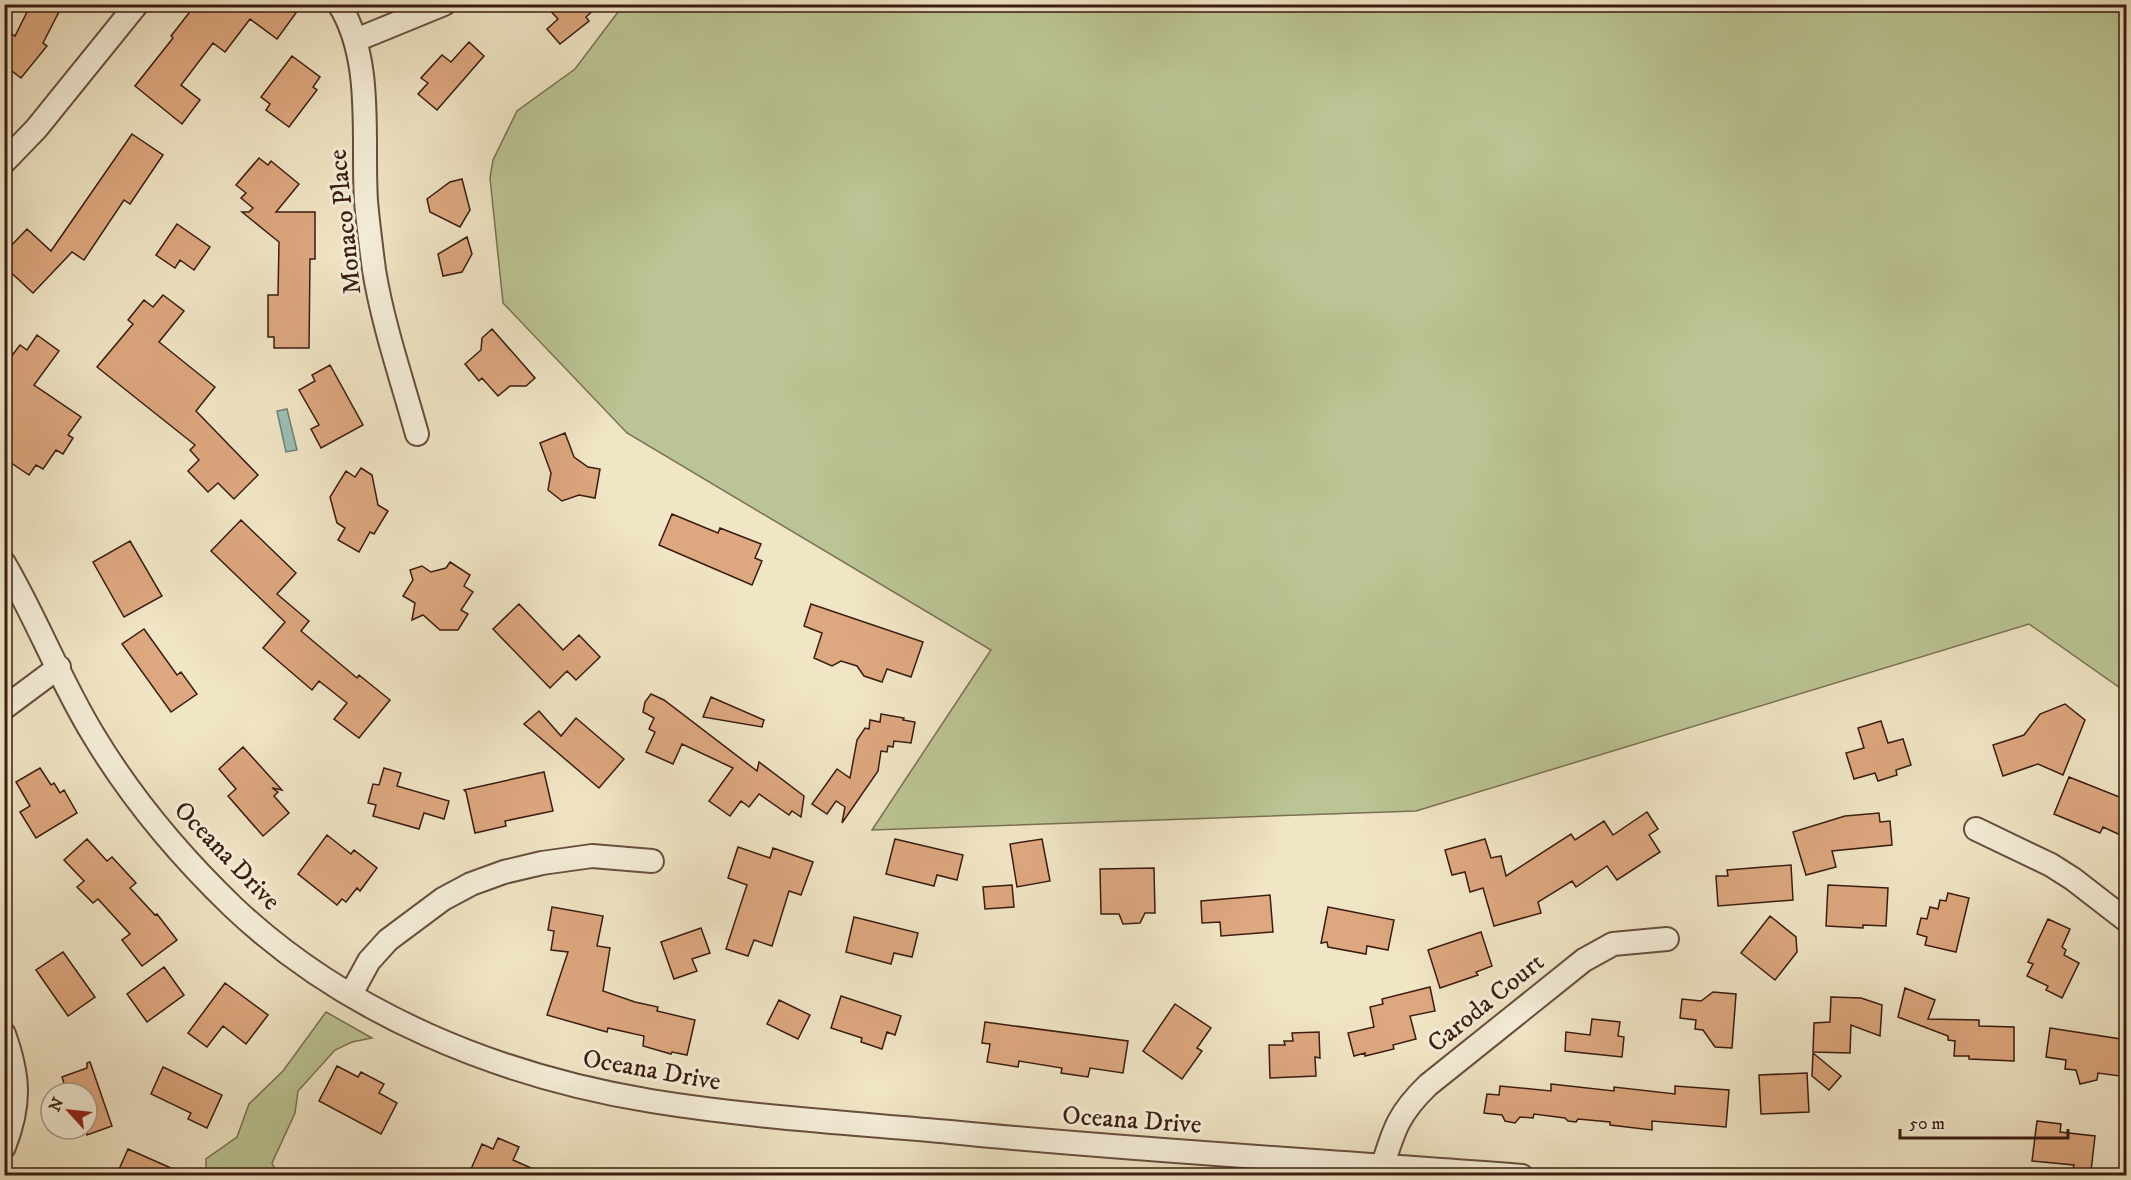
<svg xmlns="http://www.w3.org/2000/svg" width="2131" height="1180" font-family="'IM FELL DW Pica',serif">
<style>
.green{fill:#bbc494;stroke:#7a7052;stroke-width:1.5}
.water{fill:#9abfb6;stroke:#747e74;stroke-width:1.5}
.building{fill:#dda77f;stroke:#3a1c11;stroke-width:1.5}
.lines{fill:none;stroke-linecap:round;stroke-linejoin:round}
.street-casing{stroke:#684e3e;stroke-width:26}
.street{stroke:#f5eed9;stroke-width:22}
.labels{text-anchor:middle;stroke-width:6;stroke-linejoin:round;paint-order:stroke}
.street-label{font-size:26px;fill:#3a1c11;stroke:#f5eed9}
</style>
<rect width="100%" height="100%" fill="#f0e5c5"/>
<filter id="stains"><feTurbulence type="fractalNoise" baseFrequency=".00333" numOctaves="4"/><feColorMatrix values="0 0 0 0 .2 0 0 0 0 .09 0 0 0 0 .02 0 0 0 .5 -.17"/></filter>
<radialGradient id="worn" r=".72"><stop offset=".6" stop-color="#630" stop-opacity="0"/><stop offset="1" stop-color="#630" stop-opacity=".3"/></radialGradient>
<path class="green" d="M 624,4 L 2126,5 L 2126,692 L 2029,624 L 1416,811 L 872,830 L 991,650 L 627,433 L 503,303 L 490,178 L 493,160 L 517,111 L 575,69 Z
M 326,1012 L 372,1038 L 352,1042 L 335,1050 L 298,1091 L 295,1113 L 272,1163 L 278,1175 L 206,1175 L 206,1159 L 237,1137 L 249,1104 L 283,1071 Z"/>
<path class="water" d="M 287,409 L 297,450 L 286,452 L 277,411 Z"/>
<path class="building" d="M 31,4 L 63,4 L 43,43 L 47,46 L 21,78 L 4,65 L 4,28 L 15,36 Z
M 196,4 L 284,4 L 296,13 L 277,39 L 250,19 L 225,52 L 213,43 L 181,85 L 200,100 L 182,124 L 135,86 L 173,38 L 171,36 Z
M 544,4 L 600,4 L 586,17 L 589,21 L 560,44 L 547,29 L 558,19 Z
M 469,42 L 484,56 L 437,110 L 418,94 L 428,83 L 421,78 L 442,55 L 451,62 Z
M 292,56 L 320,77 L 313,87 L 317,90 L 289,127 L 266,110 L 270,104 L 261,97 Z
M 132,134 L 163,155 L 130,204 L 124,200 L 84,260 L 72,252 L 33,293 L 4,266 L 4,253 L 27,229 L 51,251 Z
M 259,158 L 268,165 L 271,161 L 299,184 L 276,212 L 315,212 L 315,259 L 310,259 L 309,348 L 274,348 L 274,337 L 268,337 L 268,295 L 278,295 L 279,242 L 242,212 L 249,212 L 253,208 L 241,198 L 246,193 L 236,185 Z
M 462,179 L 470,210 L 460,227 L 430,212 L 427,199 L 450,182 Z
M 177,224 L 210,247 L 194,270 L 180,260 L 175,268 L 156,255 Z
M 467,237 L 472,254 L 462,272 L 443,276 L 438,254 Z
M 163,295 L 184,311 L 159,342 L 215,387 L 196,411 L 258,475 L 234,499 L 218,483 L 208,492 L 188,471 L 199,460 L 190,450 L 195,445 L 97,367 L 133,324 L 128,320 L 144,300 L 153,307 Z
M 492,329 L 535,378 L 526,386 L 510,386 L 498,396 L 482,378 L 479,381 L 465,364 L 481,350 L 482,338 Z
M 37,335 L 59,351 L 34,385 L 81,417 L 68,435 L 73,438 L 63,454 L 56,450 L 43,469 L 36,465 L 29,475 L 4,458 L 4,366 L 20,345 L 27,350 Z
M 330,365 L 363,425 L 321,448 L 311,429 L 319,425 L 299,390 L 315,381 L 312,375 Z
M 565,433 L 574,457 L 588,467 L 600,469 L 595,498 L 579,495 L 562,501 L 548,490 L 551,473 L 540,443 Z
M 361,468 L 372,475 L 378,505 L 388,511 L 374,534 L 370,532 L 359,552 L 338,540 L 345,528 L 337,523 L 330,497 L 346,471 L 355,477 Z
M 672,514 L 718,533 L 720,528 L 761,544 L 755,558 L 762,561 L 752,585 L 659,545 Z
M 241,520 L 296,573 L 277,594 L 309,621 L 301,631 L 357,678 L 359,675 L 390,700 L 359,738 L 334,719 L 347,703 L 319,681 L 312,690 L 263,648 L 285,622 L 211,551 Z
M 130,541 L 162,596 L 124,617 L 93,562 Z
M 450,562 L 470,575 L 464,586 L 473,592 L 461,610 L 468,614 L 458,630 L 440,630 L 423,615 L 412,620 L 415,603 L 403,596 L 413,580 L 410,570 L 422,566 L 431,572 L 446,568 Z
M 519,604 L 563,650 L 579,635 L 600,657 L 576,680 L 567,671 L 550,688 L 493,629 Z
M 811,604 L 923,642 L 911,677 L 887,669 L 882,682 L 864,676 L 857,666 L 841,661 L 832,666 L 814,658 L 822,633 L 804,626 Z
M 144,629 L 177,675 L 181,672 L 197,694 L 171,712 L 122,644 Z
M 651,694 L 664,700 L 757,771 L 759,762 L 804,796 L 801,817 L 792,811 L 789,815 L 759,794 L 749,807 L 741,801 L 730,816 L 709,801 L 733,768 L 682,744 L 673,764 L 646,752 L 655,732 L 649,729 L 654,718 L 643,712 L 645,702 Z
M 711,697 L 764,720 L 762,727 L 703,717 Z
M 2065,704 L 2085,720 L 2063,775 L 2038,764 L 2003,776 L 1993,745 L 2024,735 L 2040,714 Z
M 539,711 L 561,736 L 576,718 L 624,759 L 599,788 L 524,724 Z
M 881,714 L 904,718 L 903,720 L 915,722 L 911,743 L 894,741 L 893,747 L 888,746 L 887,752 L 881,751 L 878,771 L 842,823 L 845,807 L 836,801 L 827,814 L 812,804 L 837,769 L 850,778 L 857,740 L 865,728 L 869,729 L 870,720 L 880,722 Z
M 1881,721 L 1888,743 L 1903,739 L 1911,765 L 1896,770 L 1897,775 L 1878,781 L 1875,773 L 1854,779 L 1846,753 L 1864,748 L 1858,728 Z
M 243,747 L 282,790 L 272,788 L 278,792 L 274,796 L 289,813 L 263,836 L 228,796 L 236,789 L 219,769 Z
M 40,768 L 51,785 L 54,783 L 60,793 L 64,790 L 77,813 L 36,838 L 20,812 L 30,806 L 16,782 Z
M 384,768 L 401,773 L 397,786 L 449,801 L 444,819 L 424,813 L 419,829 L 373,816 L 376,805 L 368,803 L 373,784 L 379,785 Z
M 544,772 L 553,811 L 505,821 L 506,826 L 475,833 L 466,792 L 464,790 Z
M 2069,777 L 2127,800 L 2127,838 L 2103,827 L 2100,833 L 2054,814 Z
M 1647,812 L 1658,829 L 1649,835 L 1660,852 L 1617,880 L 1607,866 L 1576,887 L 1572,881 L 1538,902 L 1541,913 L 1494,926 L 1483,888 L 1470,892 L 1465,872 L 1452,875 L 1445,850 L 1485,839 L 1491,858 L 1501,856 L 1506,876 L 1571,834 L 1575,840 L 1604,821 L 1613,835 Z
M 1879,813 L 1880,822 L 1890,821 L 1892,845 L 1832,851 L 1836,867 L 1806,875 L 1793,832 L 1845,816 Z
M 327,835 L 351,854 L 354,850 L 377,868 L 360,891 L 357,888 L 346,902 L 342,899 L 337,905 L 298,874 Z
M 87,839 L 107,861 L 112,857 L 136,883 L 130,888 L 155,915 L 157,914 L 177,940 L 142,966 L 122,940 L 130,934 L 98,899 L 93,903 L 77,887 L 84,881 L 64,860 Z
M 895,839 L 963,855 L 957,880 L 937,875 L 934,886 L 886,874 Z
M 1042,839 L 1050,881 L 1017,887 L 1010,844 Z
M 738,847 L 770,858 L 773,848 L 813,862 L 801,895 L 789,891 L 772,946 L 754,940 L 748,956 L 726,949 L 747,885 L 728,878 Z
M 1791,865 L 1793,900 L 1718,906 L 1716,876 L 1728,876 L 1727,870 Z
M 1154,868 L 1155,913 L 1145,913 L 1140,923 L 1123,924 L 1119,914 L 1101,914 L 1100,869 Z
M 1012,885 L 1014,907 L 985,909 L 983,887 Z
M 1828,885 L 1888,888 L 1886,926 L 1863,925 L 1863,928 L 1826,926 Z
M 1948,893 L 1969,898 L 1956,952 L 1925,945 L 1927,937 L 1917,934 L 1921,918 L 1927,919 L 1930,907 L 1938,909 L 1940,900 L 1946,901 Z
M 1270,895 L 1273,932 L 1221,936 L 1220,922 L 1202,923 L 1201,901 Z
M 552,907 L 603,916 L 597,946 L 610,948 L 603,991 L 635,1002 L 658,1007 L 657,1011 L 695,1020 L 687,1055 L 672,1052 L 671,1054 L 643,1046 L 644,1036 L 608,1028 L 607,1032 L 547,1015 L 568,952 L 551,950 L 554,931 L 548,930 Z
M 1328,907 L 1394,920 L 1388,950 L 1367,946 L 1366,954 L 1328,947 L 1327,942 L 1321,943 Z
M 1770,916 L 1796,937 L 1797,952 L 1775,980 L 1741,953 Z
M 854,917 L 918,933 L 912,957 L 894,953 L 891,964 L 846,952 Z
M 2048,919 L 2070,929 L 2062,947 L 2066,950 L 2064,955 L 2079,963 L 2062,998 L 2046,990 L 2048,986 L 2027,976 L 2033,964 L 2028,962 Z
M 701,928 L 710,953 L 692,959 L 697,971 L 674,979 L 661,942 Z
M 1481,932 L 1492,966 L 1476,972 L 1478,975 L 1440,988 L 1428,950 Z
M 63,952 L 95,997 L 68,1016 L 36,970 Z
M 164,967 L 184,995 L 147,1022 L 127,994 Z
M 225,983 L 268,1015 L 246,1044 L 223,1026 L 207,1047 L 188,1033 Z
M 1430,987 L 1435,1011 L 1410,1016 L 1416,1039 L 1393,1045 L 1394,1049 L 1365,1056 L 1365,1053 L 1354,1056 L 1348,1033 L 1374,1027 L 1370,1007 L 1383,1004 L 1382,999 Z
M 1905,988 L 1935,1000 L 1928,1019 L 1979,1020 L 1979,1026 L 2014,1027 L 2014,1061 L 1969,1059 L 1969,1056 L 1954,1056 L 1955,1041 L 1948,1040 L 1948,1036 L 1898,1017 Z
M 1713,992 L 1736,994 L 1732,1048 L 1715,1047 L 1703,1030 L 1695,1029 L 1696,1020 L 1680,1018 L 1682,999 L 1701,1001 Z
M 841,996 L 901,1016 L 895,1035 L 887,1032 L 882,1049 L 861,1042 L 862,1038 L 831,1028 Z
M 1831,997 L 1861,998 L 1882,1005 L 1880,1036 L 1851,1025 L 1850,1053 L 1813,1052 L 1814,1023 L 1830,1022 Z
M 779,1000 L 810,1015 L 798,1039 L 767,1024 Z
M 1175,1004 L 1211,1028 L 1197,1048 L 1202,1051 L 1182,1079 L 1143,1051 Z
M 1592,1019 L 1620,1022 L 1618,1036 L 1624,1037 L 1622,1057 L 1565,1051 L 1566,1032 L 1590,1035 Z
M 985,1022 L 1128,1041 L 1123,1073 L 1090,1068 L 1088,1077 L 1061,1073 L 1062,1068 L 1019,1061 L 1018,1067 L 987,1062 L 990,1044 L 982,1043 Z
M 2050,1028 L 2127,1040 L 2127,1077 L 2098,1073 L 2097,1080 L 2080,1084 L 2076,1070 L 2065,1069 L 2066,1060 L 2046,1057 Z
M 1319,1032 L 1320,1058 L 1315,1057 L 1316,1076 L 1270,1078 L 1269,1045 L 1285,1045 L 1284,1041 L 1293,1041 L 1292,1033 Z
M 1813,1053 L 1841,1076 L 1829,1090 L 1812,1076 Z
M 90,1062 L 112,1126 L 87,1135 L 87,1093 L 67,1093 L 62,1077 L 87,1068 L 87,1063 Z
M 337,1066 L 358,1077 L 361,1072 L 384,1084 L 379,1093 L 397,1103 L 381,1134 L 319,1101 Z
M 163,1067 L 222,1095 L 207,1128 L 188,1119 L 191,1113 L 151,1094 Z
M 1807,1073 L 1809,1112 L 1761,1114 L 1759,1075 Z
M 1551,1084 L 1614,1091 L 1614,1087 L 1675,1094 L 1675,1086 L 1729,1090 L 1726,1127 L 1652,1121 L 1652,1130 L 1610,1125 L 1610,1122 L 1578,1119 L 1576,1122 L 1568,1121 L 1565,1118 L 1534,1114 L 1533,1118 L 1520,1117 L 1515,1123 L 1505,1121 L 1502,1115 L 1484,1113 L 1487,1094 L 1499,1095 L 1500,1086 L 1551,1091 Z
M 2037,1121 L 2061,1124 L 2060,1132 L 2095,1136 L 2091,1171 L 2073,1169 L 2074,1165 L 2032,1161 Z
M 498,1138 L 519,1147 L 513,1160 L 549,1176 L 468,1176 L 482,1144 L 493,1149 Z
M 128,1149 L 189,1176 L 116,1176 Z"/>
<g class="lines">
<g class="street-casing">
<path id="street" d="M 339,4 C 374,60 362,138 366,201 C 368,224 371,247 374,270 C 383,325 402,380 417,434
M 356,40 L 444,4
M 4,162 L 36,129 L 137,4
M 4,563 C 37,619 60,681 94,736 C 132,799 180,856 233,907 C 346,1014 499,1076 651,1101 C 750,1117 850,1123 950,1132 C 1140,1151 1331,1161 1522,1176
M 4,708 L 59,667
M 1976,829 L 2051,865 L 2073,879 L 2126,920
M 351,994 L 369,961 L 388,940 L 443,899 L 471,884 L 504,872 L 542,863 L 592,856 L 652,861
M 4,1034 C 19,1076 21,1104 4,1147
M 1383,1165 C 1394,1128 1400,1112 1428,1085 L 1584,960 L 1613,944 L 1667,939"/>
</g>
<use href="#street" class="street"/>
</g>
<g class="labels">
<g class="street-label">
<text transform="translate(344 222) rotate(-96)" y="9">Monaco Place</text>
<text transform="translate(228 855) rotate(46)" y="9">Oceana Drive</text>
<text transform="translate(1485 1002) rotate(-39)" y="9">Caroda Court</text>
<text transform="translate(652 1069) rotate(10)" y="9">Oceana Drive</text>
<text transform="translate(1132 1119) rotate(4)" y="9">Oceana Drive</text>
</g>
</g>
<rect width="2131" height="1180" fill="none" stroke="#f0e5c5" stroke-width="24"/>
<rect x="6" y="6" width="2119" height="1168" fill="none" stroke="#3a1c11" stroke-width="3"/>
<rect x="12" y="12" width="2107" height="1156" fill="none" stroke="#3a1c11" stroke-width="1.5"/>
<g transform="translate(69 1111) rotate(297)"><circle r="28" fill="#f5eed9" stroke="#aa9a89" stroke-width="1.5"/>
<path d="M0-4.5L10 22L0 15L-10 22Z" fill="#8f2418"/>
<text y="-9" font-size="16" font-weight="bold" text-anchor="middle" fill="#3a1c11">N</text>
</g>
<path d="M1900 1129v9h168v-9" fill="none" stroke="#3a1c11" stroke-width="3"/>
<text x="1909" y="1129" font-size="18" fill="#3a1c11" stroke="#f5eed9" stroke-width="4.5" paint-order="stroke">50 m</text>
<rect width="100%" height="100%" filter="url(#stains)"/>
<rect width="100%" height="100%" fill="url(#worn)"/>
</svg>
